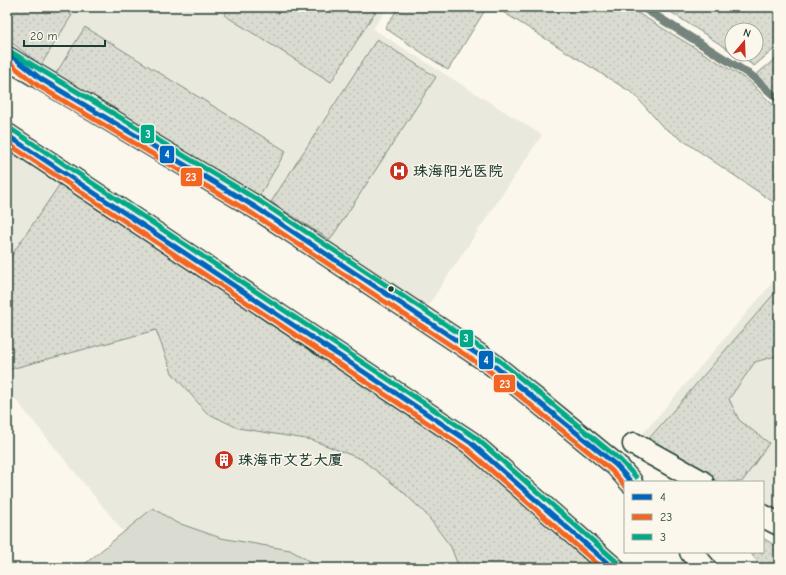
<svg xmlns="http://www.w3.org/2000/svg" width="786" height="575" font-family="'Comic Neue','LXGW WenKai TC',sans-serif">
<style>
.built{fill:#eae9de}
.grass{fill:url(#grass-dots);stroke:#7d8c82}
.park{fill:#dbdcd1;stroke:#7d8c82}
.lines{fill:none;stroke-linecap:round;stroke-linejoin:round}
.stream{stroke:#74847b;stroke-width:8}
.tertiary-casing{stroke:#1f3d34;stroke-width:25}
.primary-casing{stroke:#1f3d34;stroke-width:25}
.tertiary{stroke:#fbf7ec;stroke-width:22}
.primary{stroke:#fbf7ec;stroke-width:22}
.bus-1-casing{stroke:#fbf7ec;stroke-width:8}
.bus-2-casing{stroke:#fbf7ec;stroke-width:8}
.bus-3-casing{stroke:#fbf7ec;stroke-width:8}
.bus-1{stroke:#0065bd;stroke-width:5}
.bus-2{stroke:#f26522;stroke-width:5}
.bus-3{stroke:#0a8;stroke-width:5}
.bus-dot{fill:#1f3d34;stroke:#fbf7ec;stroke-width:1.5}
.labels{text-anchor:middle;stroke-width:3;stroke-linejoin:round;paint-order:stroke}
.poi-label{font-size:15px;font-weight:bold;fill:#1f3d34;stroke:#fbf7ec;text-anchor:start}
.line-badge{stroke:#fbf7ec;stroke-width:1.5}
.badge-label{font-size:11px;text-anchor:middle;font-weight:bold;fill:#fff}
</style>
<defs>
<pattern id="grass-dots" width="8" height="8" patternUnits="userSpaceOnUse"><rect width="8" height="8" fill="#dbdcd1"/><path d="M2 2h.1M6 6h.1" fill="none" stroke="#bcbeb4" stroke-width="1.8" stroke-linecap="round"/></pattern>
</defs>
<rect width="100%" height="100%" fill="#fbf7ec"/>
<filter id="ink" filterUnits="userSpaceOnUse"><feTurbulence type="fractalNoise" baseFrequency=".025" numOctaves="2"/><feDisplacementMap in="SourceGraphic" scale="8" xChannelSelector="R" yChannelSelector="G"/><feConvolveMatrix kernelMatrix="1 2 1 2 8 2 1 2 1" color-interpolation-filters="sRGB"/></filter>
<g filter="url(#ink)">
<path class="built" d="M 7,7 L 388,7 L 373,29 L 542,135 L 421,316 L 7,52 Z
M 779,54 L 779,101 L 753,76 Z
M 7,135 L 612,568 L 153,568 L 7,389 Z
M 779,275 L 779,524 L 763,515 L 763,482 L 703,482 L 634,444 Z"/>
<path class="grass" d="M 7,7 L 61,7 L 72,15 L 41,65 L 7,39 Z
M 230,7 L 367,7 L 375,12 L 331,82 L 224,15 Z
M 399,7 L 487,7 L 448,70 L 385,28 Z
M 495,7 L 628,7 L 749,81 L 779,111 L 779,206 L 662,126 L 634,94 Z
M 663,7 L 771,7 L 779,12 L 779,45 L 754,66 L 736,54 L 756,54 L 756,30 L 732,30 L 732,52 Z
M 85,27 L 286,151 L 257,200 L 55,75 Z
M 377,39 L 436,77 L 330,240 L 271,202 Z
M 779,56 L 779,97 L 756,75 Z
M 62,181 L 463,448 L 599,568 L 459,568 L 451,547 L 426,514 L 401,490 L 361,459 L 312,440 L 238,428 L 207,413 L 172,373 L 156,330 L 7,370 L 7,262 Z
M 779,288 L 779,355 L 755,362 L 729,399 L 739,420 L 769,443 L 742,482 L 719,482 L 647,441 Z
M 763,538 L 779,548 L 779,568 L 762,568 L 750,552 L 763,552 Z"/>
<path class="park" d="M 153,508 L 175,522 L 221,538 L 290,550 L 321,568 L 80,568 Z"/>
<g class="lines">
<path class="stream" d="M 642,7 L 752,76 L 779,100"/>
<g class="tertiary-casing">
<path id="tertiary" d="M 634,444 L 702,482
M 763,516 L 779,524"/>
</g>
<g class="primary-casing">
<path id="primary" d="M 7,58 L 257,208 L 492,364 L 616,465 L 631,482
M 7,135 L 471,443 L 613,568
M 691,552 L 705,568"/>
</g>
<use href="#tertiary" class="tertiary"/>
<use href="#primary" class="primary"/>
<g class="bus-1-casing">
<path id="bus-1" d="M 7,52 L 41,79 L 257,208 L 492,364 L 616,465 L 631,482
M 7,135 L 471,443 L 613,568"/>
</g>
<g class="bus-2-casing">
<path id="bus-2" d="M 7,61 L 37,85 L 253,214 L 488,370 L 611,470 L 625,486
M 7,143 L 467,449 L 602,568"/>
</g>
<g class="bus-3-casing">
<path id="bus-3" d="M 11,52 L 261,202 L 496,358 L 620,460 L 636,477
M 11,129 L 475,437 L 618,563"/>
</g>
<use href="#bus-1" class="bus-1"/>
<use href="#bus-2" class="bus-2"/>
<use href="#bus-3" class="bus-3"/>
</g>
</g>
<defs>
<g id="hospital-disc" transform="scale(1)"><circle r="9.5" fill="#c8321e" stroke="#fbf7ec"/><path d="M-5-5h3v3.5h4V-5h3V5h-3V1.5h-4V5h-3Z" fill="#fff"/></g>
<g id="building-disc" transform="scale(1)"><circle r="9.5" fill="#c8321e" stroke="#fbf7ec"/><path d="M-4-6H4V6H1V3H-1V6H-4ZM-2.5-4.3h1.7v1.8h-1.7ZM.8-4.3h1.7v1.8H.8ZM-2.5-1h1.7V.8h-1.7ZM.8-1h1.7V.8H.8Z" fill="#fff"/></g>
</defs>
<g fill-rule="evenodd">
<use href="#hospital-disc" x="399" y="171"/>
<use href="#building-disc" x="224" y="460"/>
</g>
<circle class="bus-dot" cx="391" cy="289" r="3.5"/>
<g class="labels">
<g class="poi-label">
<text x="413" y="176">珠海阳光医院</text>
<text x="238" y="465">珠海市文艺大厦</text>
</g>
</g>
<g class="line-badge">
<rect x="140" y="124" width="15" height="20" rx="4" fill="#0a8"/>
<rect x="159" y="145" width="16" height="19" rx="4" fill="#0065bd"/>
<rect x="180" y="167" width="23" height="20" rx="4" fill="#f26522"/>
<rect x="459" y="329" width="15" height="19" rx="4" fill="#0a8"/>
<rect x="478" y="350" width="16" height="20" rx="4" fill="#0065bd"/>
<rect x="493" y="374" width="23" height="19" rx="4" fill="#f26522"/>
</g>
<g class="badge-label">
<text x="148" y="138">3</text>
<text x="167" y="158">4</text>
<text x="191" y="181">23</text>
<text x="466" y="342">3</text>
<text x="486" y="364">4</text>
<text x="505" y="388">23</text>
</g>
<rect width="786" height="575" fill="none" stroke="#fbf7ec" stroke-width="24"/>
<rect x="12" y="12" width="762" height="551" fill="none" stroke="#1f3d34" stroke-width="1.5" filter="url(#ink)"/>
<rect x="624" y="481" width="140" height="72" fill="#fbf7ec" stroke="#a3ada2"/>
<rect x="632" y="494" width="20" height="6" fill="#0065bd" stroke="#a3ada2"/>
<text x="660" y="501" font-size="12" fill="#1f3d34">4</text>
<rect x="632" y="514" width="20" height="6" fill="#f26522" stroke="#a3ada2"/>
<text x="660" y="521" font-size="12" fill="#1f3d34">23</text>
<rect x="632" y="534" width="20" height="6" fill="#00aa88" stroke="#a3ada2"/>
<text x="660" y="541" font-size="12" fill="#1f3d34">3</text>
<g transform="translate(744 42) rotate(19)"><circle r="19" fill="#fbf7ec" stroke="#a3ada2"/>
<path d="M0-3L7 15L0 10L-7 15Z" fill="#c8321e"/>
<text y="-6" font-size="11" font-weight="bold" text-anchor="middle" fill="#1f3d34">N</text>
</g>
<path d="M24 40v6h81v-6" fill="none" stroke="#1f3d34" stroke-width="2"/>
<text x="30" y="40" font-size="12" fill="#1f3d34" stroke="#fbf7ec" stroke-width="3" paint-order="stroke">20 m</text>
</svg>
